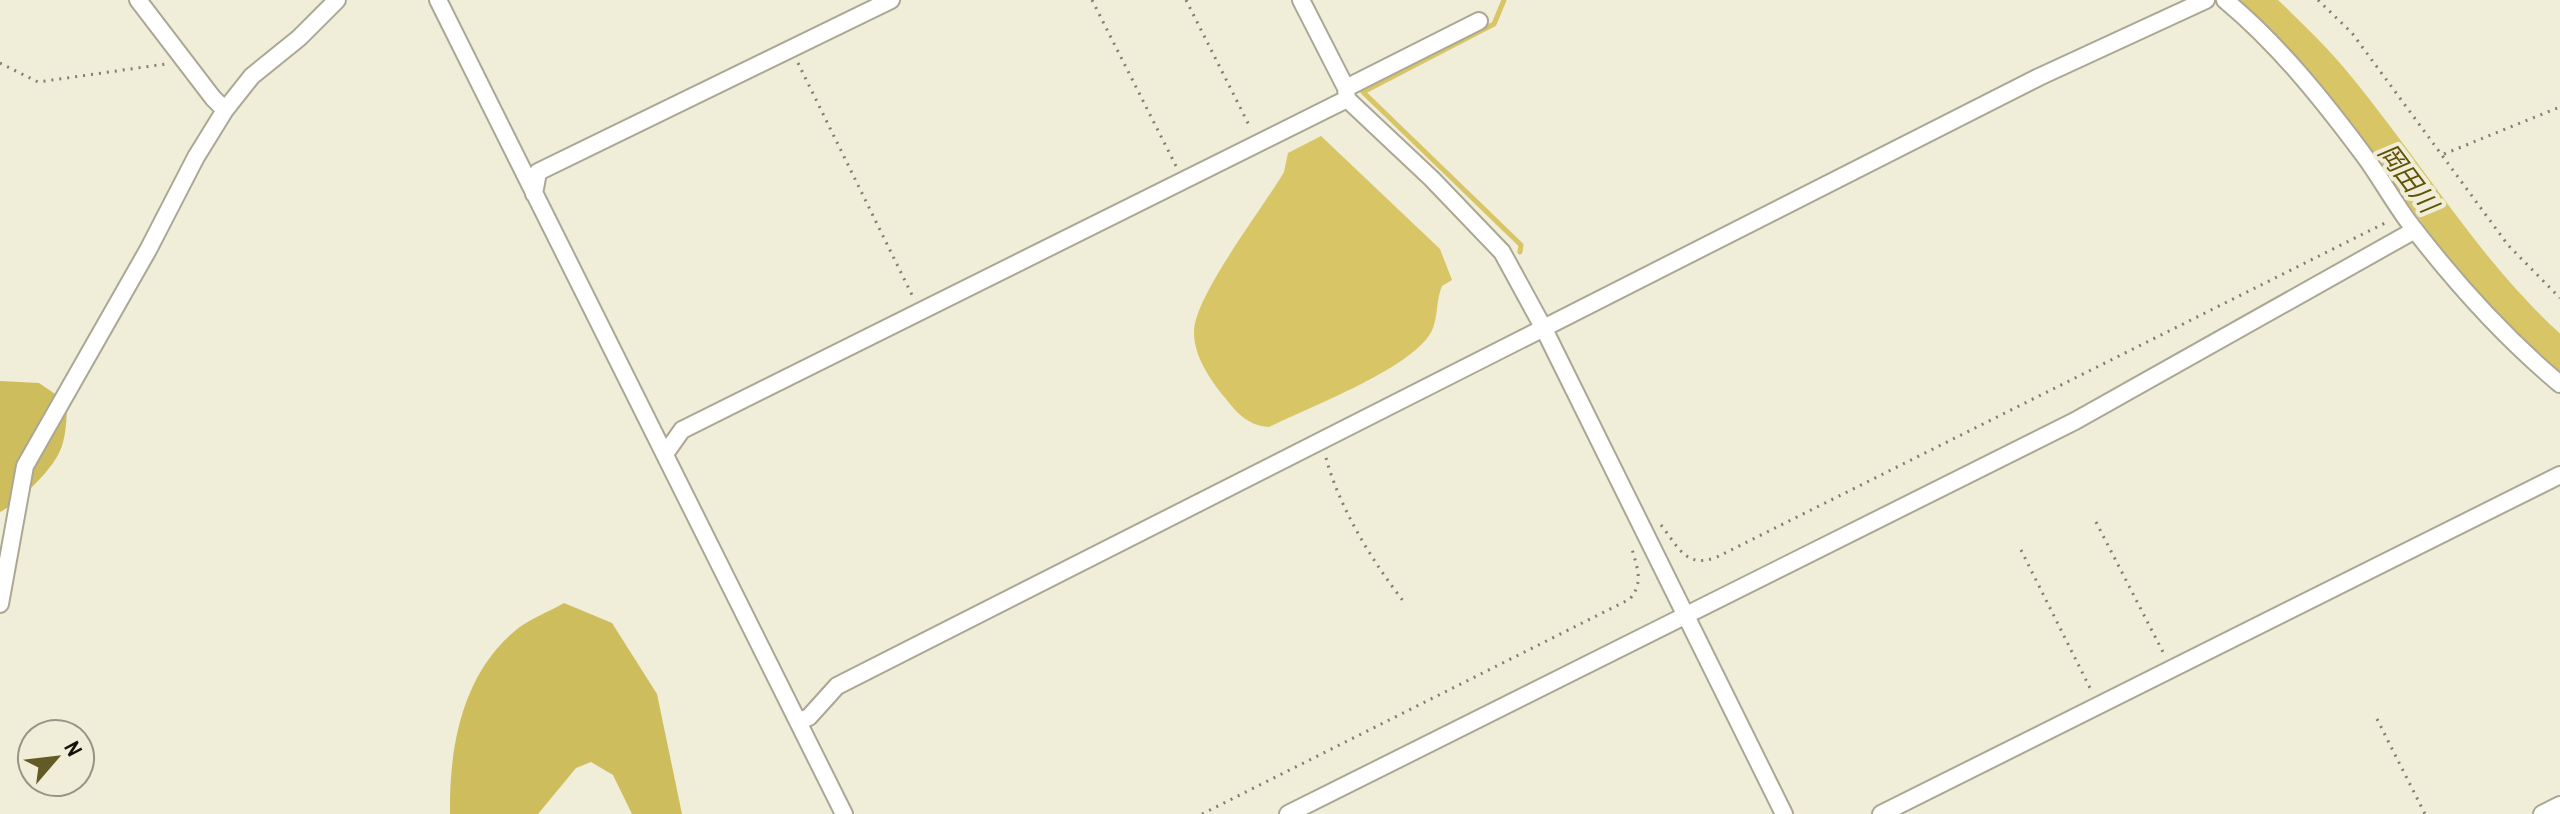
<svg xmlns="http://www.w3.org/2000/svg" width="2560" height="814" font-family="'Archivo Narrow','Noto Sans JP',sans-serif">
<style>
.forest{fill:#cebd5d}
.water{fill:#d7c566}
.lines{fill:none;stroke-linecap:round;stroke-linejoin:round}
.stream{stroke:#d7c566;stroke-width:5}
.river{stroke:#d7c566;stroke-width:32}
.minor-casing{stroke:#aba794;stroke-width:20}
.path{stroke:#817f71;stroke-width:3;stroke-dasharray:2 6;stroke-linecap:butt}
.minor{stroke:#fff;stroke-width:16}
.labels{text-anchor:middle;stroke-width:8;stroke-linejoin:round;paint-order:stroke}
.water-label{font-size:26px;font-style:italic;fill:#605306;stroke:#f0edd8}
</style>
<rect width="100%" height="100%" fill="#f0edd8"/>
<path class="forest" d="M 0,381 L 39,383 L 67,402 C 67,417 66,440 59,453 C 50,472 18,503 0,512 Z
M 564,603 L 612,623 L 657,694 L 682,814 L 632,814 L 613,775 L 591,762 L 576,768 L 538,814 L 450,814 C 449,748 462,674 516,630 C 529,619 549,612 564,603 Z"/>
<path class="water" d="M 1321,136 L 1440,249 L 1452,280 L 1442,286 C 1436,300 1438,315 1433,328 C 1419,366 1307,408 1269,427 C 1245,425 1236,411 1221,393 C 1208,376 1194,355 1194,332 C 1194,296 1264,207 1284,172 L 1288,153 Z"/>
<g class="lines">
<path class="stream" d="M 1504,0 L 1494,24 L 1363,92 L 1521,245 L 1520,252"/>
<path class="river" d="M 2255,0 C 2284,28 2314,56 2340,88 C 2414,178 2471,278 2560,355"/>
<g class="minor-casing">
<path id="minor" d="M 138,0 L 213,98 L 225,110
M 438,0 L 844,814
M 1301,0 L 1346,88 L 1347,99 L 1432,179 L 1502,252 L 1543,327 L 1784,814
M 2225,0 C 2278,44 2322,99 2363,154 C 2381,178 2395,205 2414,229 C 2458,286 2505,338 2560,384
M 1346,88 L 1479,21
M 534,194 L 538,172 L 891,0
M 665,454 L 682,430 L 1347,99
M 0,604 L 25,466 L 148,250 L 196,157 L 225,110 L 252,76 L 299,38 L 337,0
M 798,722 L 809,717 L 837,686 L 2039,77 L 2206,0
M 1288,814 L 2075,421 L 2415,230
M 1881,814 L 2560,475
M 2542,814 L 2560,805"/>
</g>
<path class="path" d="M 1092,0 L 1176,166
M 1186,0 L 1250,127
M 2318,0 L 2352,33 L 2508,245 L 2560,298
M 0,63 L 38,82 L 166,64
M 798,63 L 913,297
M 2444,154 L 2560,107
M 1326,458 C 1340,509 1372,561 1404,602
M 2096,522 L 2164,654
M 1661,525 C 1679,548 1686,569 1717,557 L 2389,221
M 2021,550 L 2091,690
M 2377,719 L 2425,814
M 1202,814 L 1630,599 C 1644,582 1637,568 1632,549"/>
<use href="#minor" class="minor"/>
</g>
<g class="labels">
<g class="water-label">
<text transform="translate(2408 178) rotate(53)" y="9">岡田川</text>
</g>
</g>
<g transform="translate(56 758) rotate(62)"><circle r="38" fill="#f0edd8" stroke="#989586" stroke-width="2"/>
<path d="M0-6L14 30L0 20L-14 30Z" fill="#635a26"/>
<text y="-12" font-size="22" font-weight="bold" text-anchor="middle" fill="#13120b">N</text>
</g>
</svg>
